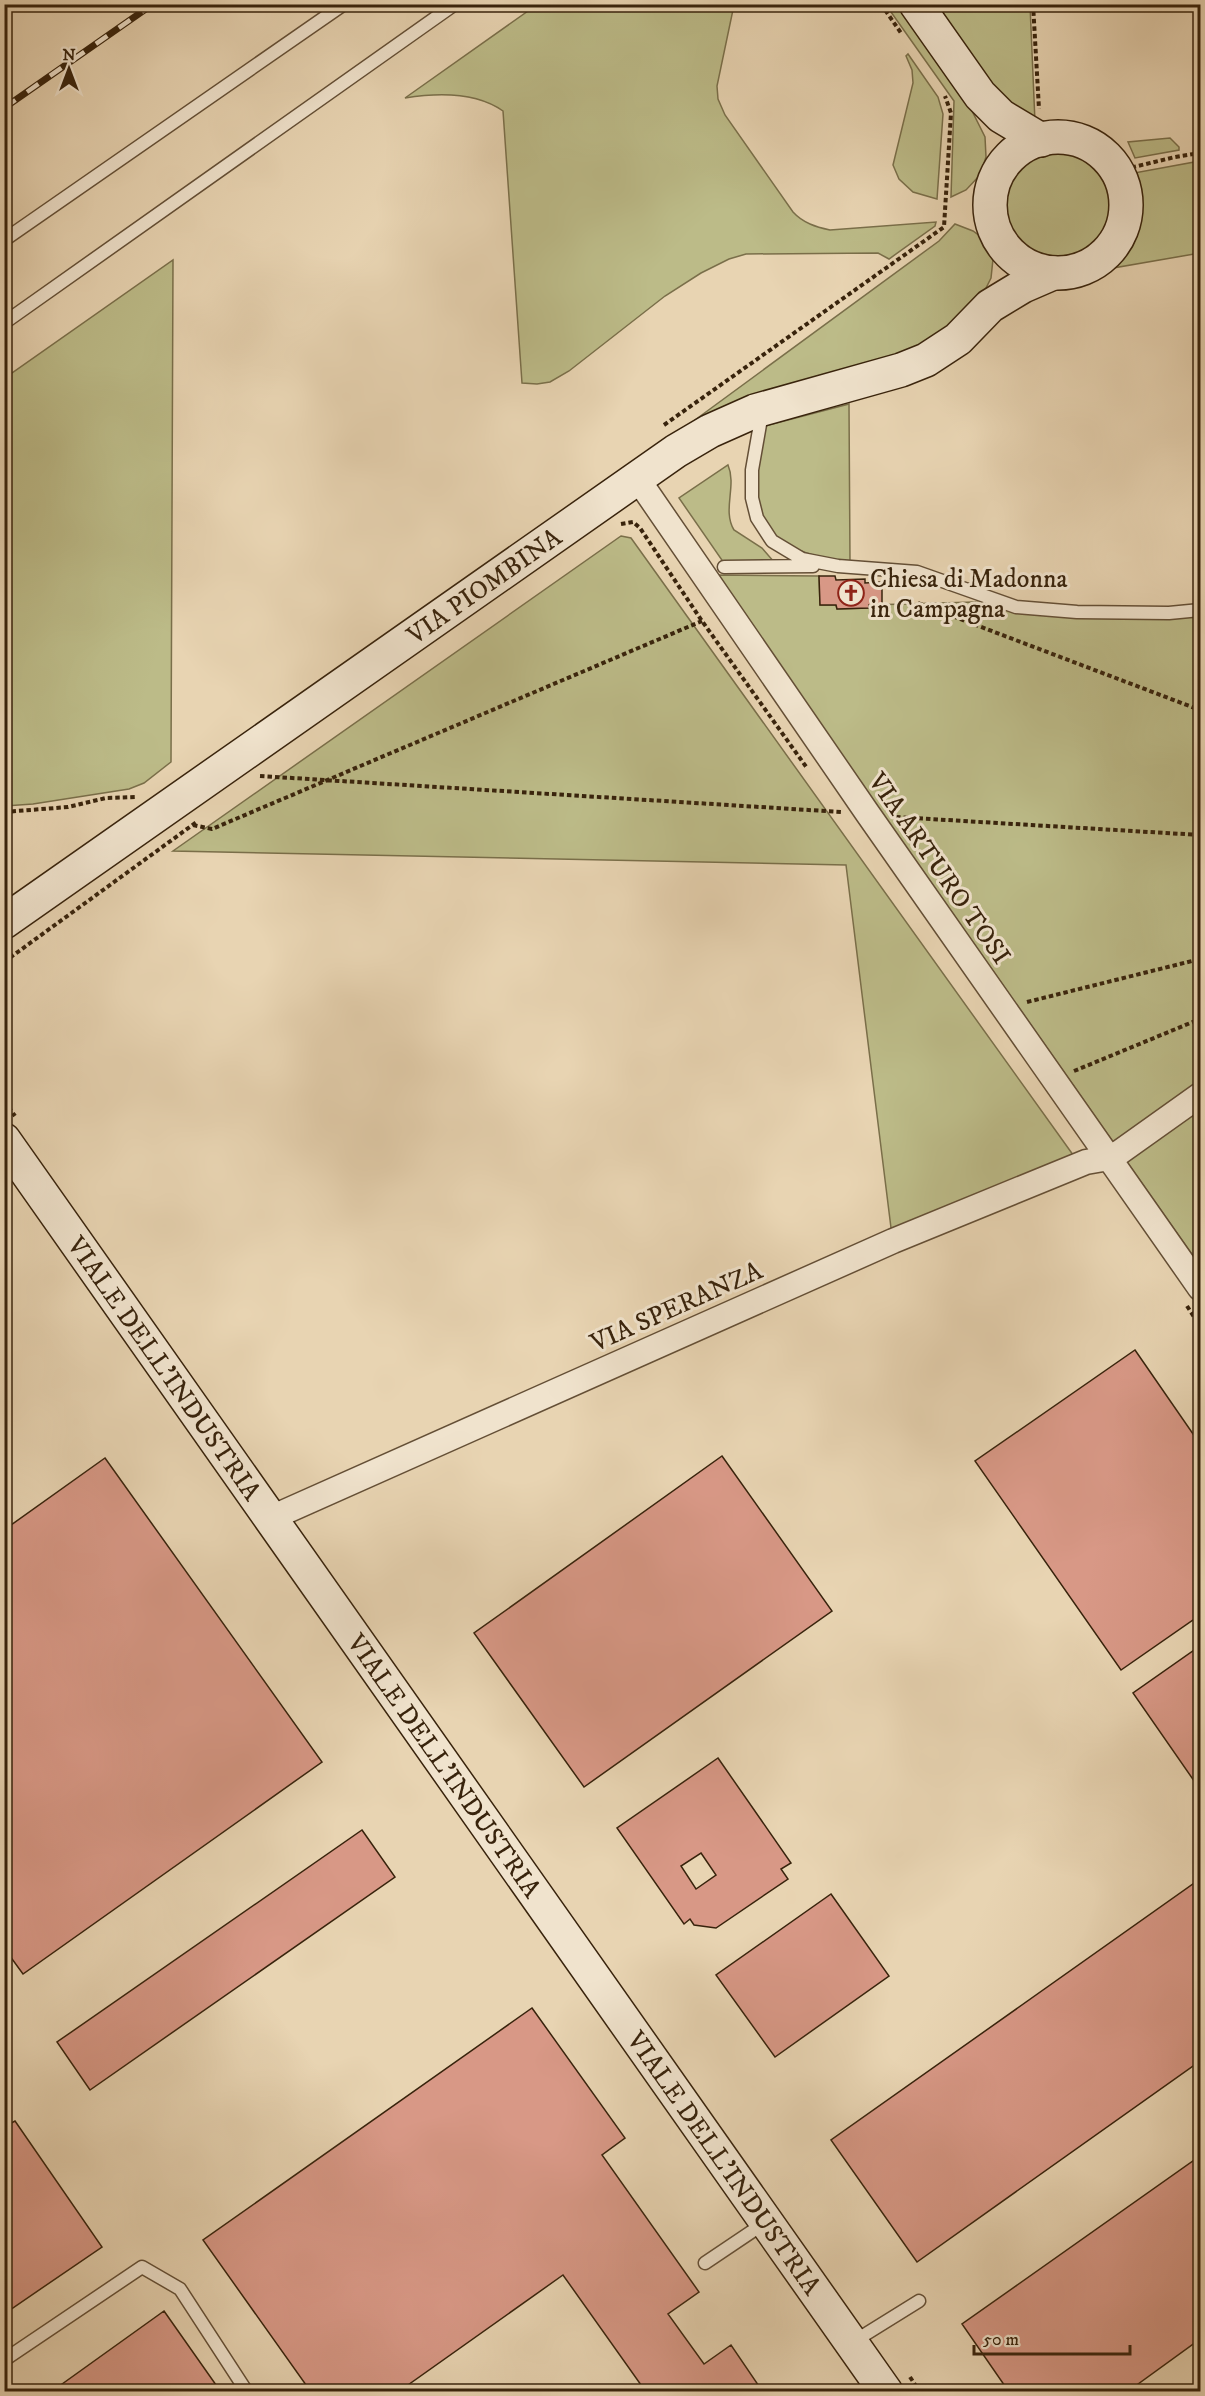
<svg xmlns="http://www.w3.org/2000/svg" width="1205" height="2396" font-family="'IM FELL DW Pica',serif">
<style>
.green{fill:#bcbb88;stroke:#7a6f4a;stroke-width:1.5}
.building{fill:#d89886;stroke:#38230c;stroke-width:1.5;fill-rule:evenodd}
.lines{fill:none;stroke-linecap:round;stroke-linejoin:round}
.lane-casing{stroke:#644f36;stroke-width:15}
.street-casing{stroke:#644f36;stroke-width:27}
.secondary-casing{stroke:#38230c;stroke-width:36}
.path{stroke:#38230c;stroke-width:4;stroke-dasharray:4.5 3;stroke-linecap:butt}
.lane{stroke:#f0e3cd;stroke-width:12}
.street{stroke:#f0e3cd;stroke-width:24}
.secondary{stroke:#f0e3cd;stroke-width:33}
.rail-casing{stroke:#38230c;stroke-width:7}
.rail{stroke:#f0e3cd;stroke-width:4.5;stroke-dasharray:14;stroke-linecap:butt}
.labels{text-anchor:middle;stroke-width:6;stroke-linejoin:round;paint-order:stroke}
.poi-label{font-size:26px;fill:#38230c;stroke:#f0e3cd;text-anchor:start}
.street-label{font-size:26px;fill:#38230c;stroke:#f0e3cd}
</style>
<rect width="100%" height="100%" fill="#e8d4b2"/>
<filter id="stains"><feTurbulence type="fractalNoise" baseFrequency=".00333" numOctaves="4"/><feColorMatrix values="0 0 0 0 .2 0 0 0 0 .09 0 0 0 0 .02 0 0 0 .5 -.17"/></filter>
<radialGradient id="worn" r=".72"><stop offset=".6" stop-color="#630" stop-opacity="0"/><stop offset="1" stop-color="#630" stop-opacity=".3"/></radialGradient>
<path class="green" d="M 538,4 L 734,5 L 717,86 L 718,99 L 725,115 L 793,212 C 803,223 816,227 830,230 L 936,222 L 935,226 L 889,259 L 878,253 L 746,254 L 729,259 L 701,273 L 665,296 L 569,371 L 550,382 L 537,384 L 522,383 L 503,111 C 476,92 436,93 405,98 Z
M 886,5 L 899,5 L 969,105 L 985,137 L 986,157 L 980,175 L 966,190 L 951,197 L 954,101 Z
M 933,5 L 1030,5 L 1035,122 L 1007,109 Z
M 908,54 L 938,97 L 943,114 L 937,199 L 913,192 L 899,179 L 893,165 L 913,83 L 912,70 L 906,56 Z
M 1170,138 L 1179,147 L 1179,150 L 1135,158 L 1128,142 Z
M1004 204a53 53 0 1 1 106 0a53 53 0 1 1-106 0Z
M 1200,161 L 1200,253 L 1113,268 C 1140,241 1146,209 1134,173 Z
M 955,224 L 973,231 L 988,242 L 993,259 L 991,278 L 980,300 L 932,343 L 654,450 L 939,241 Z
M 173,260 L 171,762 L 144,783 L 129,789 L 33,804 L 5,806 L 5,378 Z
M 849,404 L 850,562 C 806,557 758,543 755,491 C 754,474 762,444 765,426 Z
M 728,465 C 737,486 722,510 734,530 L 762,548 L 775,563 L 726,566 L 679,498 Z
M 621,536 L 631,538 L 1076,1159 L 892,1236 L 846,865 L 173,851 Z
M 715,575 L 819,576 L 820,605 L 836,605 L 837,609 L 868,608 L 869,605 L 975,602 L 994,605 L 1200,610 L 1200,1266 Z"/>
<path class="building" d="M 819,576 L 835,576 L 836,580 L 865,579 L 865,583 L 882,582 L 882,604 L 869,605 L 869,608 L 837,609 L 836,605 L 820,605 Z
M 1135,1350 L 1200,1444 L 1200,1615 L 1121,1670 L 975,1461 Z
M 722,1456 L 832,1611 L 584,1787 L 474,1633 Z
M 105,1458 L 322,1762 L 23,1974 L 4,1948 L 4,1530 Z
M 1200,1646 L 1200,1787 L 1199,1788 L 1133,1693 Z
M 718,1758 L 791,1863 L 781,1869 L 788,1879 L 716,1928 L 694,1925 L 690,1919 L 684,1924 L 617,1828 ZM 701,1853 L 716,1875 L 696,1889 L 681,1866 Z
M 362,1830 L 395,1877 L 90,2090 L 57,2042 Z
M 1200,1879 L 1200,2061 L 917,2262 L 831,2140 Z
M 831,1894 L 889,1976 L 775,2057 L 716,1975 Z
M 532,2008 L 625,2138 L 602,2155 L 699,2292 L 668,2314 L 704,2364 L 731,2345 L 763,2392 L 646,2392 L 563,2275 L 398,2392 L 311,2392 L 203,2240 Z
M 15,2121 L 102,2247 L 4,2314 L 4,2127 Z
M 1200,2156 L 1200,2339 L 1127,2392 L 1009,2392 L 962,2324 Z
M 164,2311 L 221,2392 L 51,2392 Z"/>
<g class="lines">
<g class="lane-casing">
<path id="lane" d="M 4,240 L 344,4
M 4,323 L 455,4
M 762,413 L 752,470 L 752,498 L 757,518 L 772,541 L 802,559 L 838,566 L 917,572 L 1016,607 L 1077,612 L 1169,613 L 1200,610
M 724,567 L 813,566
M 705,2263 L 766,2222
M 853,2342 L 919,2301
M 4,2360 L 142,2267 L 180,2289 L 247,2392"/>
</g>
<g class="street-casing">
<path id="street" d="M 637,478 L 868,814 L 1200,1288
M 271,1518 L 893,1241 L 1086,1162 L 1109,1158 L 1120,1152 L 1200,1095"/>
</g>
<g class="secondary-casing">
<g id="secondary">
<path d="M 916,4 L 980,95 L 1001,116 L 1041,140"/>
<circle cx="1058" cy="205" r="68"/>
<path id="s1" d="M 4,922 L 676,451 L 710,431 L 755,411 L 901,370 L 926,360 L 958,339 L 990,306 L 1023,286 L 1053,273"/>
<path id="s2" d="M 4,1140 L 886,2392"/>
</g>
</g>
<path class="path" d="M 881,4 L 901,33
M 1033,4 L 1039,109
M 1117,171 L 1175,157 L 1200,153
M 664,425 L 944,227 L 951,113 L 945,96
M 621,524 L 633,522 L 640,528 L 702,621 L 807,768
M 918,603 L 1200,710
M 260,776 L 841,812
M 4,812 L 68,807 L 106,798 L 137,797
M 896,817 L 1200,835
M 193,825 L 212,829 L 702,621
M 4,962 L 198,821
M 1027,1002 L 1200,959
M 1074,1071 L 1200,1019
M 4,1101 L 15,1116
M 1187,1306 L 1200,1326
M 910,2377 L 920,2392"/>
<use href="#lane" class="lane"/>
<use href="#street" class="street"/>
<use href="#secondary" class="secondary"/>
<g class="rail-casing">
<path id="rail" d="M 4,108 L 153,4"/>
</g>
<use href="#rail" class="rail"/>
</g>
<defs>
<g id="church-ring" transform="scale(1.35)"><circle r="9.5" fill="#f0e3cd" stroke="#8f2418" stroke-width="1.5"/><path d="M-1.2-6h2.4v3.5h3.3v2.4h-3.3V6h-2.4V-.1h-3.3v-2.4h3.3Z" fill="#8f2418"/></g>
</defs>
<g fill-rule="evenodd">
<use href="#church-ring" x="851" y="593"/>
</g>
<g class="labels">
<g class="poi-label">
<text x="870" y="587">Chiesa di Madonna<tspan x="870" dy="30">in Campagna</tspan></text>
</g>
<g class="street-label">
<text dy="9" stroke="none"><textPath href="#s1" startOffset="586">VIA PIOMBINA</textPath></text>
<text transform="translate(940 868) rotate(55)" y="9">VIA ARTURO TOSI</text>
<text transform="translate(676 1306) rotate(-24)" y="9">VIA SPERANZA</text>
<text dy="9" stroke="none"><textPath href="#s2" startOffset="279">VIALE DELL'INDUSTRIA</textPath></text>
<text dy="9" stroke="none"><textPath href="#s2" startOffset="765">VIALE DELL'INDUSTRIA</textPath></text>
<text dy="9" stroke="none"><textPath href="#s2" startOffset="1251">VIALE DELL'INDUSTRIA</textPath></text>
</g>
</g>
<rect width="1205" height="2396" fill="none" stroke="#e8d4b2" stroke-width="24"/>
<rect x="6" y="6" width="1193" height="2384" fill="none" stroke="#38230c" stroke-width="3"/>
<rect x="12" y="12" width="1181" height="2372" fill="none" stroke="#38230c" stroke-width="1.5"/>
<g transform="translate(69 69)" stroke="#f0e3cd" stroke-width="4.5" paint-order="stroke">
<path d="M0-4.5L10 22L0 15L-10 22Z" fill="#38230c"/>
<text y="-9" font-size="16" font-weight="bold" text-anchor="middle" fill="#38230c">N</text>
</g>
<path d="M974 2345v9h156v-9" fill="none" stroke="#38230c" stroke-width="3"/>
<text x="983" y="2345" font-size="18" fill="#38230c" stroke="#f0e3cd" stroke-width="4.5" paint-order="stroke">50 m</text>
<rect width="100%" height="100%" filter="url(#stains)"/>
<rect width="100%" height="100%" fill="url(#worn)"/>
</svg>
